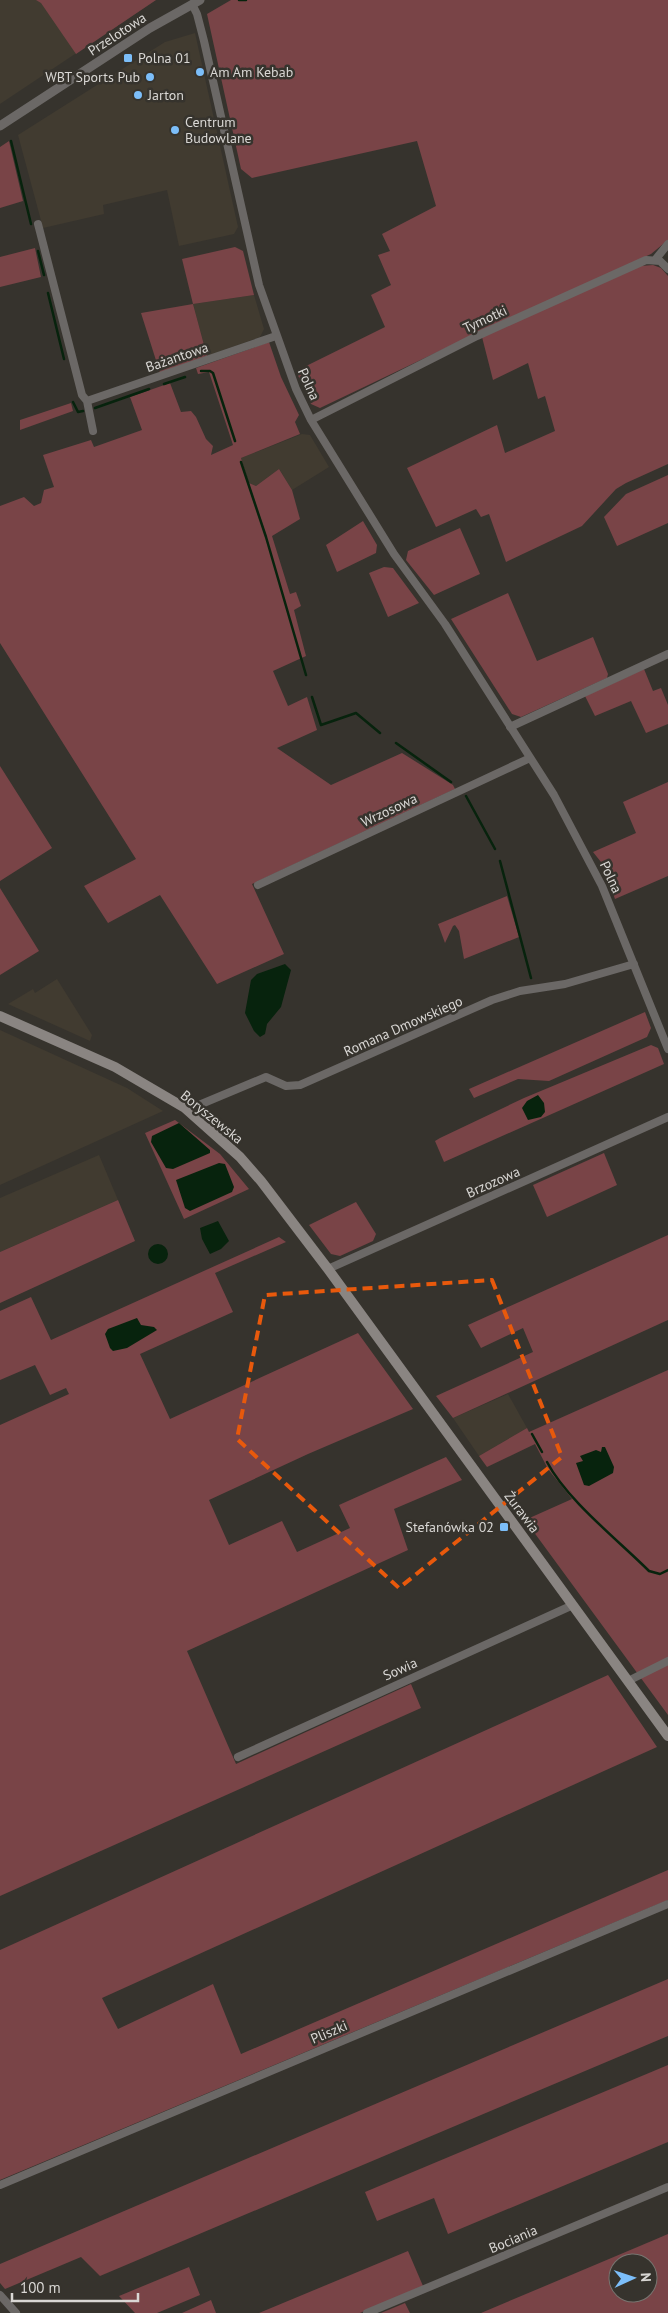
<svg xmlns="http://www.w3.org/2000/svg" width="668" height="2313" font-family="'PT Sans',sans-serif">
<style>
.built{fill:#413b30}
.green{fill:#794447;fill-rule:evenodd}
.water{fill:#07230d}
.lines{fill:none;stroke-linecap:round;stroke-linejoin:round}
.stream{stroke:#07230d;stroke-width:2.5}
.minor{stroke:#6b6866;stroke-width:8}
.tertiary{stroke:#6b6866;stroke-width:9}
.secondary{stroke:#8a8582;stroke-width:10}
.marked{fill:none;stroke:#e8590c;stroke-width:4;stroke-dasharray:10 6;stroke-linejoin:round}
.poi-dot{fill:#7cbef9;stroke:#36332d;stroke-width:2}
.labels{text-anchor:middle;stroke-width:5;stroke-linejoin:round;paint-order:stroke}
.street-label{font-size:14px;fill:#d9d7d4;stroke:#36332d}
.poi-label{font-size:14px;fill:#d9d7d4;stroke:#36332d;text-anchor:start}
</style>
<rect width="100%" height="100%" fill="#36332d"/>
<path class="built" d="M 0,0 L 156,0 L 0,104 Z
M 195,33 L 238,227 L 234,234 L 179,246 L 167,190 L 103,205 L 104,214 L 43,228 L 18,135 L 165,42 Z
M 254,295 L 264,329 L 260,337 L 207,356 L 193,304 Z
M 302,434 L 310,435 L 329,467 L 292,490 L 279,469 L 256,486 L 249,483 L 241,458 Z
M 57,979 L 92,1035 L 90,1041 L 8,1004 L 33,989 L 35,993 Z
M 0,1030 L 127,1088 L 163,1111 L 0,1185 Z
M 99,1155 L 118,1200 L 0,1252 L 0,1198 Z
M 508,1394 L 527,1428 L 479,1456 L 453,1418 Z"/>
<path class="green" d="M 36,0 L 156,0 L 76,54 L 41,3 Z
M 231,0 L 668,0 L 668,240 L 651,254 L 471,336 L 320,408 L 311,404 L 296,371 L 385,327 L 371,295 L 391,285 L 378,255 L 390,251 L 382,234 L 436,206 L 417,141 L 252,178 L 241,169 L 207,14 Z
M 9,141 L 23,201 L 0,208 L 0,147 Z
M 235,247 L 243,251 L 254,295 L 193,304 L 207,356 L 160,373 L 141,313 L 193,304 L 182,259 Z
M 35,248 L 41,277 L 0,287 L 0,257 Z
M 653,265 L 661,268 L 668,276 L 668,464 L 626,483 L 616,489 L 582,526 L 506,562 L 489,514 L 481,517 L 476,509 L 436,527 L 407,468 L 497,425 L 505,453 L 555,431 L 545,396 L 538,399 L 528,363 L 493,380 L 482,337 L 640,266 Z
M 269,342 L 281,377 L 299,415 L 295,422 L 300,434 L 241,458 L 249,483 L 256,486 L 279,469 L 292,490 L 300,519 L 272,536 L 290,594 L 296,592 L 301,606 L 294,610 L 306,656 L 273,671 L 288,706 L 307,697 L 317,730 L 277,748 L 331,785 L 402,753 L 453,785 L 455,789 L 252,884 L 284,954 L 217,984 L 160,895 L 108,923 L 84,886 L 136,859 L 0,643 L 0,506 L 24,497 L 34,506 L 41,503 L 44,490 L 54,487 L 43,455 L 91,440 L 94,447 L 142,430 L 130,397 L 170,383 L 181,412 L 191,411 L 196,417 L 206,439 L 213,446 L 211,455 L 233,445 L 209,372 L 198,374 L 196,368 Z
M 71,403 L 73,411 L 20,430 L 20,420 Z
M 668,475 L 668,523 L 617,546 L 604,517 L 626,494 Z
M 363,521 L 377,545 L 376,553 L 337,572 L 326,545 Z
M 460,528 L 480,574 L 434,595 L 406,560 L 408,551 Z
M 384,567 L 393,568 L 419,603 L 388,617 L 369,573 Z
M 508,593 L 537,661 L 593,637 L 608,674 L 607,678 L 521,717 L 512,714 L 451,619 Z
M 644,669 L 653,691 L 661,688 L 668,705 L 668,724 L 646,733 L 631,701 L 595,716 L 585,696 Z
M 0,766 L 52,848 L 0,881 Z
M 668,782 L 668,876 L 615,899 L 601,862 L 593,852 L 636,833 L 623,802 Z
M 0,888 L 39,951 L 0,975 Z
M 507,896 L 519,937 L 464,959 L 459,931 L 455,925 L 453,926 L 445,943 L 438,924 Z
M 645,1012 L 651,1028 L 647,1037 L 549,1081 L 518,1079 L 474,1098 L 469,1089 Z
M 651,1045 L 658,1048 L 664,1064 L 444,1162 L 435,1141 L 440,1138 L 524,1098 Z
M 175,1120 L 220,1154 L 249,1189 L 184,1219 L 145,1133 Z
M 604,1153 L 617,1185 L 547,1217 L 533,1185 Z
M 118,1200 L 135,1241 L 0,1303 L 0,1252 Z
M 356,1202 L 376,1234 L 373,1241 L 340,1256 L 331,1254 L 309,1225 Z
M 668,1235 L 668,1320 L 453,1418 L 436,1396 L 533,1352 L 523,1328 L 481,1348 L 468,1325 Z
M 279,1237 L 286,1242 L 215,1273 L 233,1312 L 140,1354 L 170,1419 L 358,1333 L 413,1409 L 308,1454 L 209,1500 L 229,1545 L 282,1521 L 297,1552 L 350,1528 L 339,1505 L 446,1457 L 462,1480 L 394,1509 L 408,1550 L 187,1651 L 236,1764 L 411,1684 L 421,1708 L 0,1896 L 0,1425 L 69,1394 L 66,1388 L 50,1395 L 35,1365 L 0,1380 L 0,1311 L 31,1297 L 51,1340 Z
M 668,1370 L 668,1715 L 525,1520 L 572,1499 L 548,1469 L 535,1444 L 487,1467 L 479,1456 L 527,1428 L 529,1432 Z
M 608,1675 L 657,1747 L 102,1998 L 118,2029 L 213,1984 L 241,2054 L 668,1870 L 668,1900 L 0,2180 L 0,1950 Z
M 668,1979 L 668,2036 L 100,2276 L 81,2257 L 5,2289 L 0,2283 L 0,2264 Z
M 668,2065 L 668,2142 L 448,2234 L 434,2198 L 377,2221 L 365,2192 Z
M 668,2234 L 668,2313 L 481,2313 L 654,2240 ZM 618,2263 L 648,2263 L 648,2293 L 618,2293 Z
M 408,2251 L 423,2286 L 360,2313 L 259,2313 Z
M 189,2267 L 200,2295 L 157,2313 L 135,2313 L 119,2296 Z
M 211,2300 L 216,2313 L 182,2313 Z
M 405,2303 L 410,2313 L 381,2313 Z"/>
<path class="water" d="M 285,964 L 291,970 L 281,1007 L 267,1024 L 265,1034 L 260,1037 L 254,1031 L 245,1013 L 251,980 L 257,974 Z
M 538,1095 L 544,1103 L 545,1112 L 541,1117 L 528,1120 L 522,1108 L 527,1101 Z
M 179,1123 L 210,1150 L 210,1153 L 173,1169 L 166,1168 L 151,1142 L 152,1136 Z
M 219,1163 L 225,1164 L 234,1187 L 232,1192 L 190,1211 L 185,1208 L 176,1180 Z
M 218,1221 L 229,1241 L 221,1249 L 210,1254 L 202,1239 L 200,1228 Z
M148 1254a10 10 0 1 1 20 0a10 10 0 1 1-20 0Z
M 137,1318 L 141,1325 L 154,1327 L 157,1330 L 127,1348 L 113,1351 L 110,1348 L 105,1334 L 108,1329 Z
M 602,1447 L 605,1447 L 614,1467 L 613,1473 L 589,1486 L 584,1485 L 576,1463 L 583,1461 L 580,1456 L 596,1450 L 601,1452 Z"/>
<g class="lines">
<path class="stream" d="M 239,0 L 246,0
M 11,141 L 31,224
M 38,251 L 44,275
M 48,293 L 64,359
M 201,371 L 210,371 L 213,373 L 235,441
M 164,384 L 185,377
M 73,402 L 78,412 L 83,411
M 95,408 L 149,389
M 241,462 L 266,537 L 306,675
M 312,697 L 321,725 L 356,713 L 380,733
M 396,743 L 451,782
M 466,796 L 495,849
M 500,861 L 531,978
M 532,1434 L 542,1452
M 547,1462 C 567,1500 618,1540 649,1571 L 660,1574 L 668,1570"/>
<path class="minor" d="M 192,4 L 197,14 L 204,41 L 259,285 L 296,389 L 311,420 L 394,554 L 445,624 L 554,795 L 602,886 L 668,1049
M 38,224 L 82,395 L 87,401 L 276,336
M 655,260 L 668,244
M 87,401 L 93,431
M 311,420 L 477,336 L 646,260 L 660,261 L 668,269
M 510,727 L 668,654
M 258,885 L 530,758
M 187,1110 L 266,1077 L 286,1086 L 300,1085 L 492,1000 L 520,991 L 565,984 L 634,964
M 328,1269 L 668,1117
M 628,1681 L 668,1661
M 238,1757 L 573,1605
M 0,2185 L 668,1904
M 0,2295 L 16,2313
M 367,2313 L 668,2187"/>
<path class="tertiary" d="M 0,126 L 150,28 L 200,0"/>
<path class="secondary" d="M 0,1016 L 115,1067 L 185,1108 L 240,1157 L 261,1181 L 328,1269 L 668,1736"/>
</g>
<path class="marked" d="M 492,1280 L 562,1457 L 399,1588 L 237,1439 L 265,1295 Z"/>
<g class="poi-dot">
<rect x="123" y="53" width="10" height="10" rx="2.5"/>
<circle cx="200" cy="72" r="5"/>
<circle cx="150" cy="77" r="5"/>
<circle cx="138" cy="95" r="5"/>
<circle cx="175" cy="130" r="5"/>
<rect x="499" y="1522" width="10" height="10" rx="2.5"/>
</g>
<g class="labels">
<g class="street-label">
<text transform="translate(117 34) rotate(-33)" y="5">Przelotowa</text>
<text transform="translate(485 319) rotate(-25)" y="5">Tymotki</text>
<text transform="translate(177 357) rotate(-19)" y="5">Bażantowa</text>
<text transform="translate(309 384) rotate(66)" y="5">Polna</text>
<text transform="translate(389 810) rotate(-25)" y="5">Wrzosowa</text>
<text transform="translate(611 877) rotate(65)" y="5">Polna</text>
<text transform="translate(403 1026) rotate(-24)" y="5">Romana Dmowskiego</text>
<text transform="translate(212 1117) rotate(39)" y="5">Boryszewska</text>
<text transform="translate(493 1182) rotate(-24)" y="5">Brzozowa</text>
<text transform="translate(522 1512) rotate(53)" y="5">Żurawia</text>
<text transform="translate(400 1669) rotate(-24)" y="5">Sowia</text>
<text transform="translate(329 2032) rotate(-23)" y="5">Pliszki</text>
<text transform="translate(513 2239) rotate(-23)" y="5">Bociania</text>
</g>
<g class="poi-label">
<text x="138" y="63">Polna 01</text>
<text x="210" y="77">Am Am Kebab</text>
<text x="140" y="82" text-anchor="end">WBT Sports Pub</text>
<text x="148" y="100">Jarton</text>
<text x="185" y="127">Centrum<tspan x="185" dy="16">Budowlane</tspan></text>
<text x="494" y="1532" text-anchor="end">Stefanówka 02</text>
</g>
</g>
<g transform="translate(633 2278) rotate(87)"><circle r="24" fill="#36332d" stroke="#777570"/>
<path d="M0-4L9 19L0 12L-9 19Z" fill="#7cbef9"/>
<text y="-8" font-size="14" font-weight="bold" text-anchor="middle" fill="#d9d7d4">N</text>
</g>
<path d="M12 2293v8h126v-8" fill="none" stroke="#d9d7d4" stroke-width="2.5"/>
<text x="20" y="2293" font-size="15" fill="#d9d7d4" stroke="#36332d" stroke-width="4" paint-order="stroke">100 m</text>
</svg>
